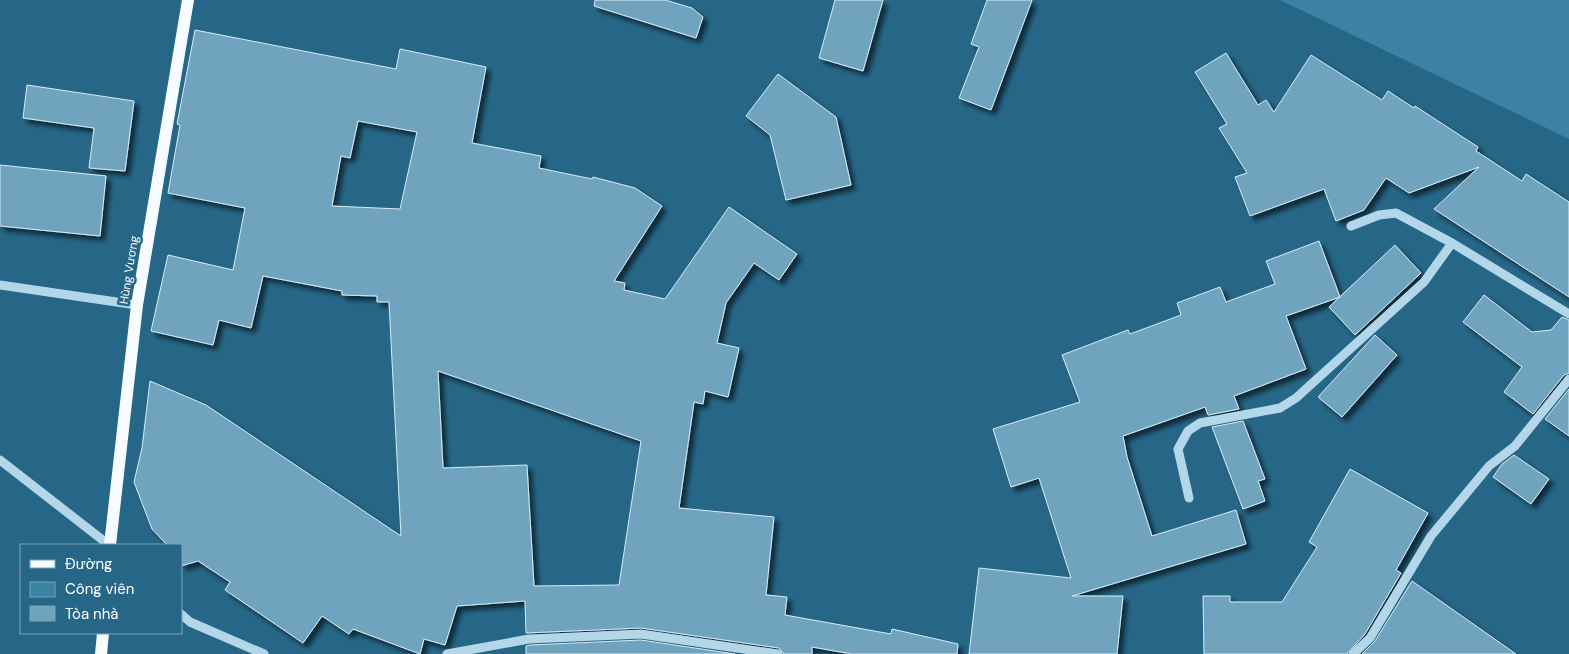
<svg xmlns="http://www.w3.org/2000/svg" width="1569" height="654" font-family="'DM Sans',sans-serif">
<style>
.green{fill:#3b82a4}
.building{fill:#6fa4be;stroke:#d7ecf7;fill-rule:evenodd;filter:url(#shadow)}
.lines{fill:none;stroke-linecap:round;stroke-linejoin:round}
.minor{stroke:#b3d7e9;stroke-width:9}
.major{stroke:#f5fbfe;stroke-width:12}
.labels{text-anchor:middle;stroke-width:5;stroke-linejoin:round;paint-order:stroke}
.street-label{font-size:12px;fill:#fff;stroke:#266788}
</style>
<defs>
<filter id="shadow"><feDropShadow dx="4.5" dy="4.5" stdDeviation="2.5" flood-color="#0009"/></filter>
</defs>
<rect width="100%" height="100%" fill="#266788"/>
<path class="green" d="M 1280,0 L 1569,0 L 1569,139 Z"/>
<path class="building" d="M 595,0 L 665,0 L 692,8 L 703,17 L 696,38 L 594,6 Z
M 835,0 L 883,0 L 863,71 L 819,58 Z
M 987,0 L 1032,0 L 991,110 L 959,98 L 979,47 L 971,44 Z
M 195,30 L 396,69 L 400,49 L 486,67 L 472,143 L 541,156 L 539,168 L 592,179 L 593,177 L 635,188 L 662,206 L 614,281 L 625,283 L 624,290 L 665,299 L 729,207 L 797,254 L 779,280 L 754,263 L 726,303 L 717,343 L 739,348 L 728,397 L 705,391 L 703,404 L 694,402 L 679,508 L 774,517 L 766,595 L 787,597 L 785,615 L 891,634 L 892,629 L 958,644 L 957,654 L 852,654 L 812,647 L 812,654 L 784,654 L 779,648 L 641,628 L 526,633 L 525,601 L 457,606 L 445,645 L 424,639 L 420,654 L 353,629 L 349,634 L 322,616 L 303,643 L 225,590 L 230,582 L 198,561 L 181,566 L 181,545 L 167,545 L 152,529 L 134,482 L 142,448 L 150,381 L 206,405 L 401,536 L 389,302 L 377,302 L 377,296 L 342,295 L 342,291 L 263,276 L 251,328 L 219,320 L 213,345 L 151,331 L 168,255 L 233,270 L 245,208 L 168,193 L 180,125 L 177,124 ZM 358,121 L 417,132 L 400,209 L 332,206 L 341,156 L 350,158 ZM 438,371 L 641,441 L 619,585 L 534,586 L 527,465 L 443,468 Z
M 1226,53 L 1258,105 L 1266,100 L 1274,112 L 1311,55 L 1382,100 L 1388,91 L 1414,108 L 1415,106 L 1478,147 L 1476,151 L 1522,181 L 1526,174 L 1569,202 L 1569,297 L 1434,209 L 1479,167 L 1409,193 L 1386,178 L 1364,210 L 1336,221 L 1324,189 L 1250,216 L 1235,177 L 1247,173 L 1219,128 L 1227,124 L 1195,72 Z
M 778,74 L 836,117 L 851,185 L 786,200 L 770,135 L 746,116 Z
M 27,85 L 134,101 L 125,171 L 89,168 L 94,128 L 23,118 Z
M 0,165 L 106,176 L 100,236 L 0,226 Z
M 1319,241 L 1340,297 L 1286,316 L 1306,369 L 1234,396 L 1239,409 L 1208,415 L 1205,407 L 1123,436 L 1127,457 L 1152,536 L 1236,510 L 1246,544 L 1072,596 L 1123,596 L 1117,654 L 969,654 L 979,568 L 1071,578 L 1039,478 L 1011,487 L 993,429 L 1080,402 L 1062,355 L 1128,330 L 1130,334 L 1181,315 L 1177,303 L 1220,287 L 1226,302 L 1275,284 L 1266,261 Z
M 1395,245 L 1421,273 L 1355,335 L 1329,307 Z
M 1484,295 L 1532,332 L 1551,330 L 1562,317 L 1569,320 L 1569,373 L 1564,375 L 1533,414 L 1504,392 L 1522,367 L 1463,322 Z
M 1375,335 L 1397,355 L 1342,417 L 1318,397 Z
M 1569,389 L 1569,436 L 1545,419 Z
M 1243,421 L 1265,479 L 1258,481 L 1265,501 L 1243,509 L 1212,427 Z
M 1514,455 L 1549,479 L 1531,504 L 1493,477 L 1502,464 Z
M 1350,469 L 1428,513 L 1396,570 L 1401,573 L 1365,634 L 1347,654 L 1204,654 L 1203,596 L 1230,596 L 1230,602 L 1282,602 L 1317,547 L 1309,542 Z
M 1412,581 L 1516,654 L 1362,654 L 1375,641 Z
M 641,640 L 735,654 L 526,654 L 526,646 L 530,645 Z"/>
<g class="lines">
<path class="minor" d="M 1351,226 L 1379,215 L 1396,213 L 1452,243 L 1569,314
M 0,285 L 137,305
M 0,460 L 109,545
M 1189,498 L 1178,449 L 1188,431 L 1200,423 L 1280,408 L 1296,398 L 1424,282 L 1452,243
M 181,614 L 190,622 L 264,654
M 447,654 L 529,639 L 641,634 L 778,654
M 1353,654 L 1370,638 L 1431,536 L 1489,466 L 1515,446 L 1569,379"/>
<path class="major" d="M 110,545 L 137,305 L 188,0
M 101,654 L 103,633"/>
</g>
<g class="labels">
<g class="street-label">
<text transform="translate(129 270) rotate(-81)" y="4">Hùng Vương</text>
</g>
</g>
<rect x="20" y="544" width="162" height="90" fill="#266788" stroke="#7da4b8"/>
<rect x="30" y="560" width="25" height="8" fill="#f5fbfe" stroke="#7da4b8"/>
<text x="65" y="569" font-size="15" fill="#ffffff">Đường</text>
<rect x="30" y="582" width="25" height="15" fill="#3b82a4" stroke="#7da4b8"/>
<text x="65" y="594" font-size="15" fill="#ffffff">Công viên</text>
<rect x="30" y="606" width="25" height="15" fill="#6fa4be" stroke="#7da4b8"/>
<text x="65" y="619" font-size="15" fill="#ffffff">Tòa nhà</text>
</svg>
